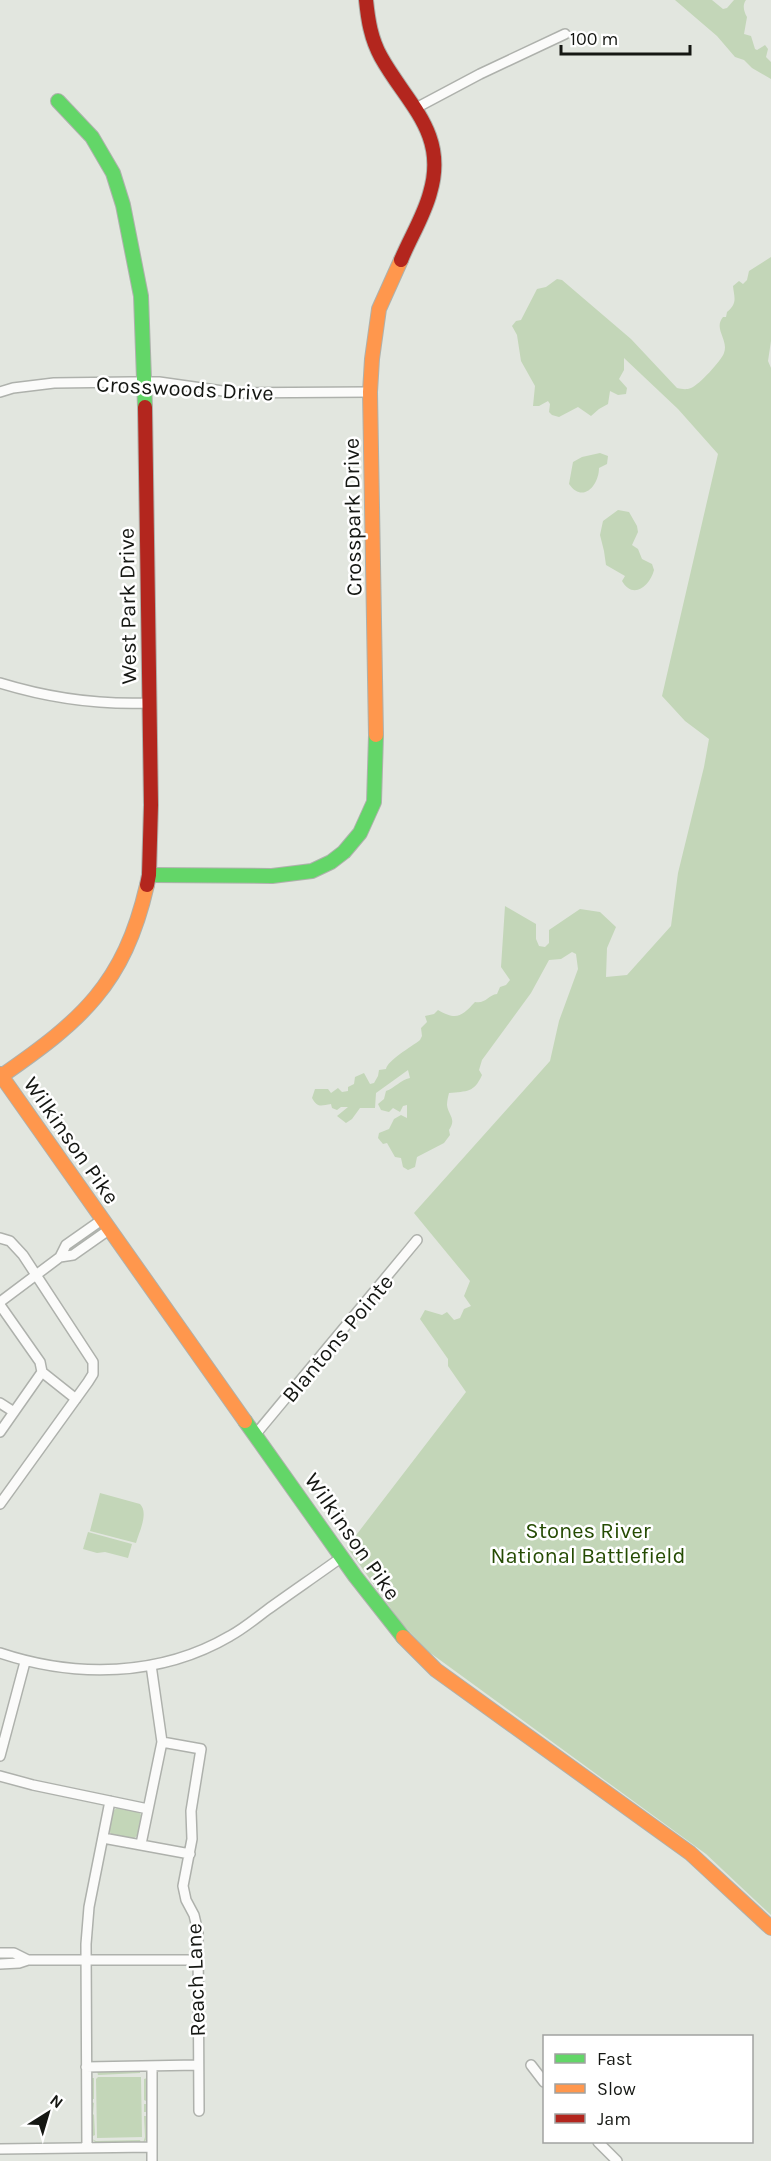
<svg xmlns="http://www.w3.org/2000/svg" width="771" height="2161" font-family="Karla,sans-serif">
<style>
.green{fill:#c3d6b8}
.lines{fill:none;stroke-linecap:round;stroke-linejoin:round}
.street-casing{stroke:#aeb1ac;stroke-width:12}
.fast-casing{stroke:#aeb1ac;stroke-width:16}
.slow-casing{stroke:#aeb1ac;stroke-width:16}
.jam-casing{stroke:#aeb1ac;stroke-width:16}
.street{stroke:#fbfbfa;stroke-width:9}
.fast{stroke:#63d668;stroke-width:14}
.slow{stroke:#ff974d;stroke-width:14}
.jam{stroke:#b3261e;stroke-width:14}
.labels{text-anchor:middle;stroke-width:5;stroke-linejoin:round;paint-order:stroke}
.street-label{font-size:22px;fill:#151713;stroke:#fff}
.park-label{font-size:22px;fill:#254b03;stroke:#fff}
</style>
<rect width="100%" height="100%" fill="#e2e6df"/>
<path class="green" d="M 675,0 L 712,0 L 723,9 L 727,8 L 734,0 L 746,0 C 742,5 744,12 747,17 L 744,34 L 751,36 L 755,49 L 757,50 L 765,45 L 768,49 L 766,57 L 771,62 L 771,79 L 752,68 L 744,60 L 735,57 L 717,36 Z
M 771,257 L 771,341 L 768,361 L 771,368 L 771,1915 L 706,1854 L 429,1652 L 402,1624 L 347,1547 L 466,1392 L 448,1366 L 448,1359 L 420,1319 L 425,1310 L 442,1315 L 447,1312 L 454,1320 L 460,1318 L 464,1309 L 471,1306 L 464,1296 L 470,1281 L 414,1213 L 550,1061 L 559,1021 L 578,969 L 576,954 L 572,952 L 561,959 L 549,960 L 531,993 L 482,1060 L 479,1070 L 482,1075 C 474,1093 467,1091 449,1093 C 448,1097 447,1101 447,1105 C 448,1115 457,1119 449,1130 L 450,1135 L 444,1143 L 417,1157 L 415,1167 L 408,1170 L 403,1167 L 401,1158 L 395,1157 L 387,1143 L 383,1144 L 378,1138 L 379,1133 L 389,1129 L 394,1119 L 401,1115 L 407,1118 L 407,1105 L 403,1106 L 400,1112 L 393,1108 L 389,1112 L 381,1110 L 378,1104 L 384,1099 L 386,1091 C 395,1088 400,1080 410,1078 L 408,1070 L 376,1093 L 375,1108 L 360,1108 L 352,1119 L 346,1123 L 337,1116 L 348,1107 L 341,1107 L 337,1110 L 332,1108 L 331,1104 C 322,1105 318,1109 312,1098 L 315,1089 L 328,1089 L 331,1093 L 338,1088 L 342,1092 L 348,1091 L 348,1087 L 354,1084 L 355,1077 L 364,1073 L 370,1084 L 374,1083 L 378,1076 L 379,1070 L 386,1069 C 388,1060 411,1047 420,1040 L 422,1036 L 421,1028 L 427,1022 L 425,1016 L 434,1014 L 438,1010 C 457,1021 462,1016 475,1002 C 486,1004 488,995 497,994 L 500,987 L 506,985 L 510,980 L 501,967 L 505,906 L 536,924 L 536,939 L 539,946 L 545,947 L 549,943 L 549,930 L 580,909 L 600,912 L 616,927 L 607,948 L 606,977 L 627,975 L 671,926 L 678,873 L 704,767 L 709,739 L 685,721 L 662,696 L 718,454 L 678,409 L 624,358 L 624,370 L 619,379 L 627,388 L 626,394 L 618,395 L 610,391 L 608,404 L 599,409 L 591,416 L 578,407 L 559,417 L 552,415 L 549,412 L 550,404 L 548,401 L 539,406 L 533,406 L 535,386 L 521,361 L 517,335 L 512,326 L 516,321 L 521,320 L 537,289 L 546,287 L 557,279 L 562,280 L 631,339 L 677,388 C 682,389 686,390 691,388 C 699,385 721,361 724,353 C 729,339 713,329 723,317 L 726,317 L 727,312 C 738,303 734,297 733,286 L 739,281 L 743,284 L 747,280 L 749,271 Z
M 600,453 L 608,456 L 607,464 L 599,468 C 599,485 583,504 569,484 L 573,462 L 582,457 Z
M 618,510 L 629,512 L 637,526 L 638,532 L 632,545 L 638,549 L 642,559 L 652,564 L 654,570 C 650,586 633,600 622,581 L 625,576 L 606,565 L 604,551 L 600,535 L 603,521 Z
M 100,1493 L 140,1504 C 149,1513 139,1532 136,1543 L 90,1531 Z
M 88,1532 L 132,1544 L 128,1558 L 105,1552 L 97,1553 L 83,1549 Z
M 118,1807 L 138,1811 L 141,1815 L 138,1835 L 133,1839 L 112,1835 L 109,1831 L 113,1811 Z
M 97,2071 L 140,2071 L 140,2073 L 98,2075 Z
M 98,2077 L 141,2077 L 142,2137 L 97,2138 L 96,2079 Z
M 91,2078 L 94,2078 L 94,2099 L 93,2099 L 92,2102 L 94,2103 L 93,2114 L 94,2115 L 95,2135 L 91,2137 Z
M 147,2078 L 148,2138 L 143,2143 L 145,2137 L 144,2116 L 146,2116 L 146,2112 L 144,2112 L 144,2104 L 146,2104 L 146,2101 L 144,2100 L 144,2079 Z
M 92,2139 L 96,2141 L 140,2140 L 141,2143 L 97,2144 Z"/>
<g class="lines">
<g class="street-casing">
<path id="street" d="M 416,108 L 480,74 L 565,34
M 0,392 L 13,388 L 54,383 L 131,382 L 159,382 L 237,393 L 370,392
M 0,683 C 49,698 98,705 149,703
M 103,1219 L 66,1245 L 60,1257 L 73,1255 L 110,1229
M 0,1238 L 10,1241 L 23,1255 L 93,1362 L 93,1374 L 88,1382 L 0,1504
M 0,1302 L 60,1257
M 0,1305 L 40,1362 L 42,1372 L 0,1432
M 42,1372 L 76,1399
M 0,1403 L 14,1412
M 255,1435 L 417,1240
M 0,1653 C 75,1678 160,1677 230,1636 C 243,1629 255,1619 267,1610 C 292,1592 317,1575 342,1557
M 162,1742 L 201,1749 L 191,1811 L 192,1839 L 183,1886 L 186,1900 L 194,1915 L 198,1932 L 199,2111
M 0,1756 L 25,1662
M 0,1776 L 33,1785 L 148,1809
M 103,1838 L 190,1854
M 141,1844 L 162,1742 L 151,1665
M 0,1953 L 14,1953 L 28,1960
M 0,1964 L 19,1963 L 28,1960 L 197,1960
M 531,2065 L 544,2082
M 152,2066 L 152,2161
M 86,2067 L 198,2065
M 598,2142 L 617,2161
M 87,2148 L 86,1944 L 89,1907 L 110,1801
M 0,2149 L 152,2147"/>
</g>
<g class="fast-casing">
<path id="fast" d="M 58,101 L 92,137 L 113,173 L 123,205 L 141,296 L 145,407
M 149,875 L 272,876 L 312,871 L 331,862 L 344,852 L 360,833 L 374,802 L 376,735
M 245,1421 L 355,1576 L 403,1637"/>
</g>
<g class="slow-casing">
<path id="slow" d="M 376,735 L 370,392 L 372,359 L 379,309 L 401,260
M 0,1074 L 245,1421
M 0,1077 C 81,1021 124,985 147,885
M 403,1637 L 436,1670 L 690,1853 L 771,1928"/>
</g>
<g class="jam-casing">
<path id="jam" d="M 366,0 C 368,20 371,39 381,57 C 407,104 448,133 430,193 C 424,216 410,238 401,260
M 145,407 L 151,805 L 149,875 L 147,885"/>
</g>
<use href="#street" class="street"/>
<use href="#fast" class="fast"/>
<use href="#slow" class="slow"/>
<use href="#jam" class="jam"/>
</g>
<g class="labels">
<g class="street-label">
<text transform="translate(185 388) rotate(3)" y="8">Crosswoods Drive</text>
<text transform="translate(352 517) rotate(-91)" y="8">Crosspark Drive</text>
<text transform="translate(127 606) rotate(-91)" y="8">West Park Drive</text>
<text transform="translate(72 1140) rotate(55)" y="8">Wilkinson Pike</text>
<text transform="translate(337 1338) rotate(-50)" y="8">Blantons Pointe</text>
<text transform="translate(353 1536) rotate(55)" y="8">Wilkinson Pike</text>
<text transform="translate(195 1980) rotate(-92)" y="8">Reach Lane</text>
</g>
<g class="park-label">
<text x="588" y="1538">Stones River<tspan x="588" dy="25">National Battlefield</tspan></text>
</g>
</g>
<rect x="543" y="2035" width="210" height="108" fill="#ffffff" stroke="#a1a2a1" stroke-width="1.5"/>
<rect x="555" y="2054" width="30" height="9" fill="#63d668" stroke="#a1a2a1" stroke-width="1.5"/>
<text x="597" y="2065" font-size="18" fill="#151713">Fast</text>
<rect x="555" y="2084" width="30" height="9" fill="#ff974d" stroke="#a1a2a1" stroke-width="1.5"/>
<text x="597" y="2095" font-size="18" fill="#151713">Slow</text>
<rect x="555" y="2114" width="30" height="9" fill="#b3261e" stroke="#a1a2a1" stroke-width="1.5"/>
<text x="597" y="2125" font-size="18" fill="#151713">Jam</text>
<g transform="translate(48 2113) rotate(37)" stroke="#ffffff" stroke-width="4.5" paint-order="stroke">
<path d="M0-4.5L10 22L0 15L-10 22Z" fill="#151713"/>
<text y="-9" font-size="16" font-weight="bold" text-anchor="middle" fill="#151713">N</text>
</g>
<path d="M561 45v9h129v-9" fill="none" stroke="#151713" stroke-width="3"/>
<text x="570" y="45" font-size="18" fill="#151713" stroke="#ffffff" stroke-width="4.5" paint-order="stroke">100 m</text>
</svg>
